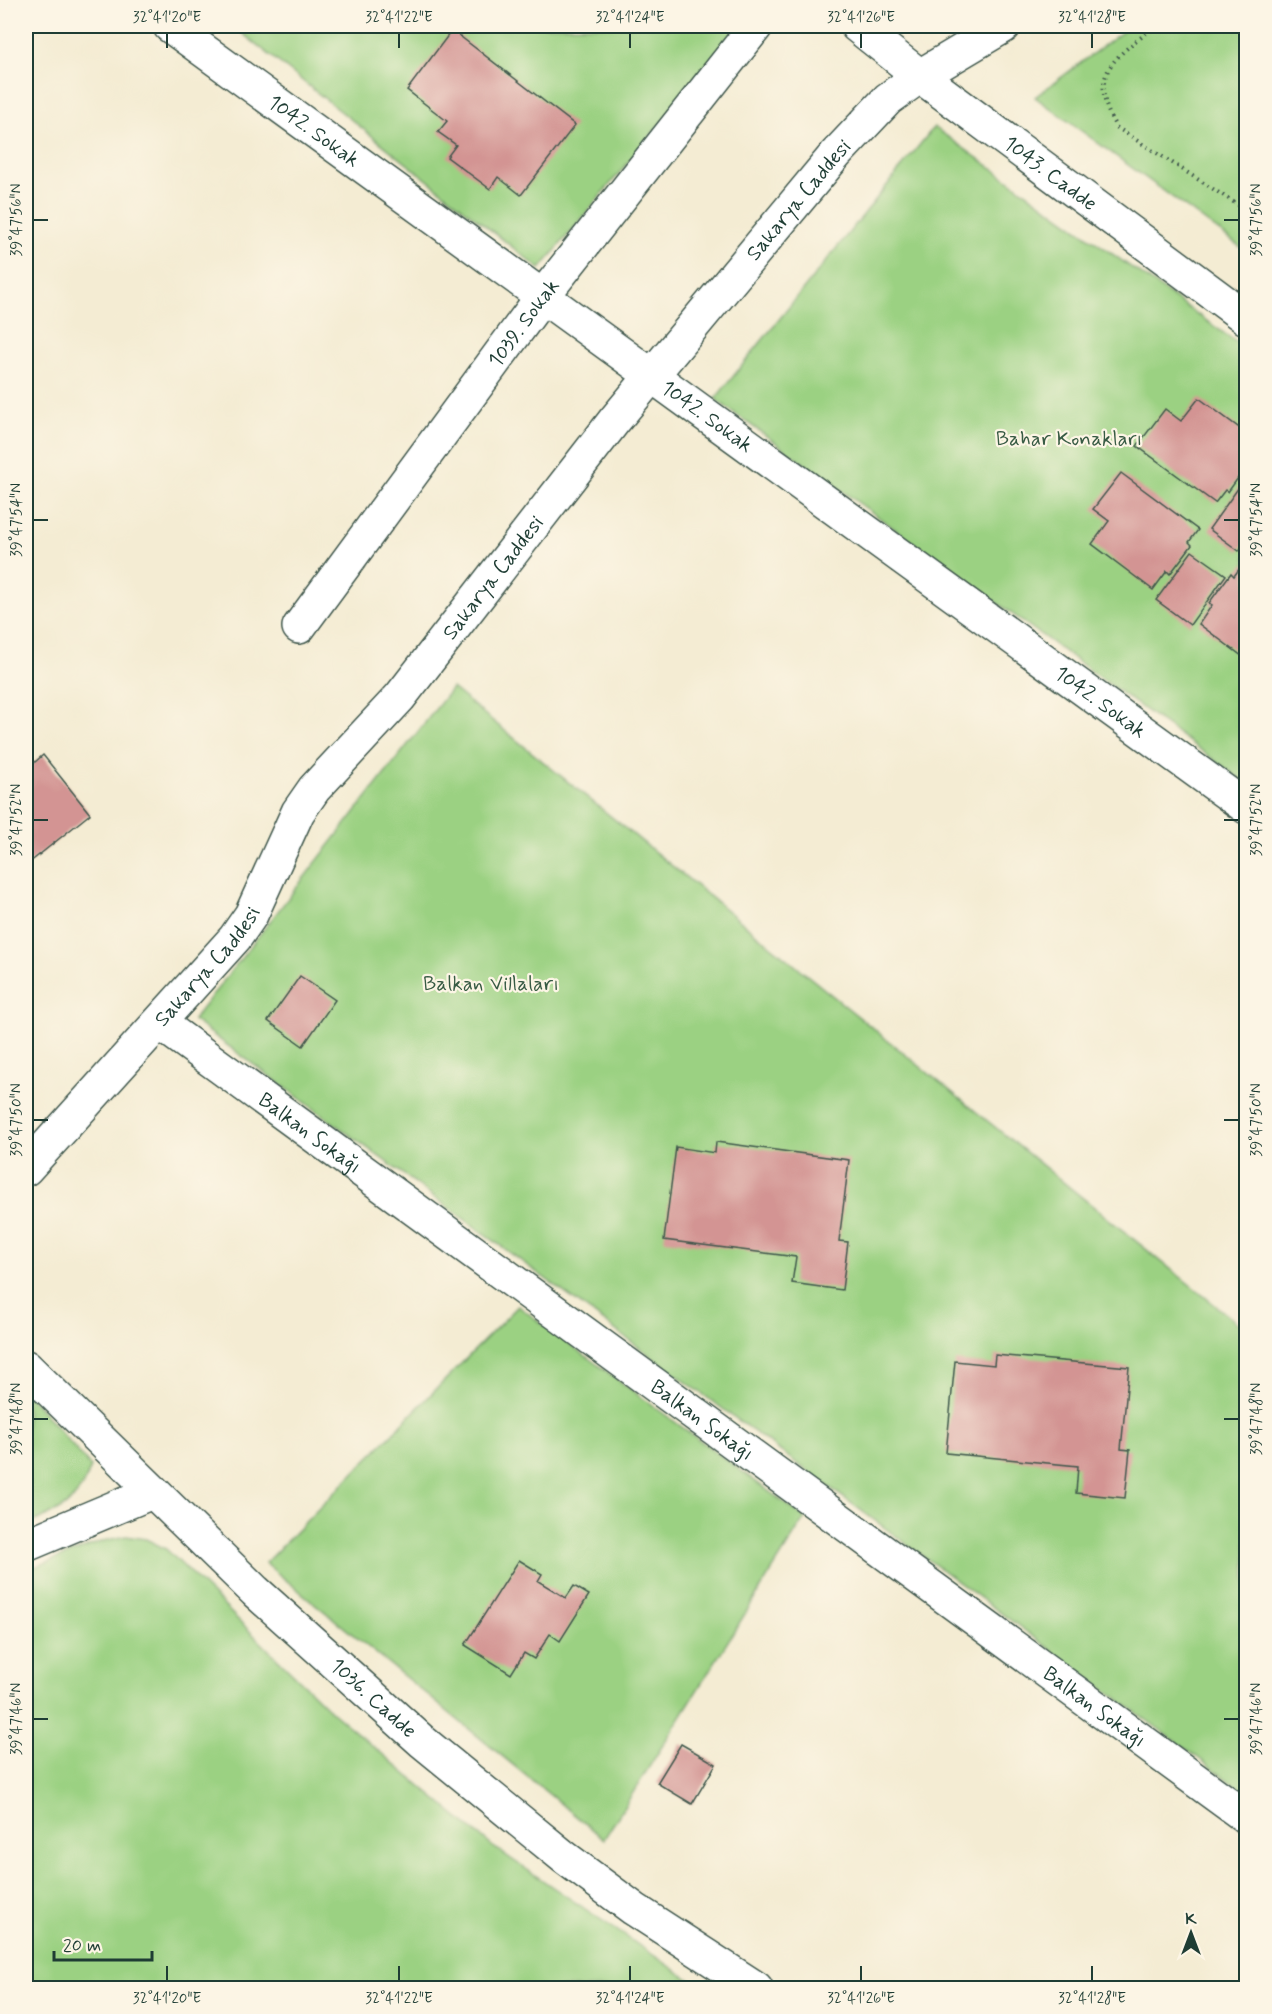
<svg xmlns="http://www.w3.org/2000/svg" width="1272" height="2014" font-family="Mynerve,sans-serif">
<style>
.green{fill:#9bd182;stroke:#5d875b;stroke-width:1.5}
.building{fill:#d39493}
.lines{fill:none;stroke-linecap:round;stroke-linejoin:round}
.minor-casing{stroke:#3f574c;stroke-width:36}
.tertiary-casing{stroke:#3f574c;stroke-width:36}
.path{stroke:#3f574c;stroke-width:4;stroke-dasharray:1.5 4.5;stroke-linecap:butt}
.minor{stroke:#fff;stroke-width:33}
.tertiary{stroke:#fff;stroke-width:33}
.ticks{fill:none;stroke:#1f3d34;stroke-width:2}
.labels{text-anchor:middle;stroke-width:4.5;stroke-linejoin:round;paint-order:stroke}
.street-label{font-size:21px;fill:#1f3d34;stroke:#fcf5e5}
.park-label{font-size:21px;fill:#385b44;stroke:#fcf5e5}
.neatline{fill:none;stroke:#1f3d34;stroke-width:2}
.ticks-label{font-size:15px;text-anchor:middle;fill:#1f3d34}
</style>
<rect width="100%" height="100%" fill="#fcf5e5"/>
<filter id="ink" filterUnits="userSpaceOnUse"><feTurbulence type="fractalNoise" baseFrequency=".0167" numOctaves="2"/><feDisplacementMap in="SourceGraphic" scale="12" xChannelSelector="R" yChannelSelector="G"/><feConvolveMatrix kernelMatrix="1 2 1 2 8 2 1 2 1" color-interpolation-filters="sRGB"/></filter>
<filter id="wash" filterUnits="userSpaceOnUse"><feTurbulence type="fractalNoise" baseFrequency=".008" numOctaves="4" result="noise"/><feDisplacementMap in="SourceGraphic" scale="24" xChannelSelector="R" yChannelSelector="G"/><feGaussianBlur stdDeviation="1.35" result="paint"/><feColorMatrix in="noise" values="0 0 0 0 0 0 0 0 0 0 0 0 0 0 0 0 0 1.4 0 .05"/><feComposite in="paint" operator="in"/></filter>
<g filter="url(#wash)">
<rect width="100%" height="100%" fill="#f4ecd3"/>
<path class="green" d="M 233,26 L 741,26 L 540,269 Z
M 1130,26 L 1246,26 L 1246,251 L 1035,97 Z
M 934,127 L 1246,349 L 1246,783 L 715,399 Z
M 452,688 L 1246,1330 L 1246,1793 L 193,1020 Z
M 518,1306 L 805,1518 L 604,1839 L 265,1563 Z
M 26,1392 L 91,1467 C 75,1508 63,1508 26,1525 Z
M 126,1536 L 146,1539 L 166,1549 L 331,1711 L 492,1846 L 702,1988 L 26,1988 L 26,1570 L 103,1541 Z"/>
<g id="blocks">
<path class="building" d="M 452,30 L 575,125 L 521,195 L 498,177 L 490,189 L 447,157 L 456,145 L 438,132 L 447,121 L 407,90 Z
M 1199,398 L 1246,433 L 1246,467 L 1228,492 L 1225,490 L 1215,503 L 1137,446 L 1165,409 L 1181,421 Z
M 1121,473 L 1198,530 L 1189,542 L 1192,545 L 1170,574 L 1167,571 L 1153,590 L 1092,544 L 1109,521 L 1093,509 Z
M 1244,480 L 1246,481 L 1246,541 L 1239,551 L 1209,529 Z
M 1192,551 L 1226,575 L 1190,625 L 1156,600 Z
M 1244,563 L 1246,565 L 1246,659 L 1199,624 L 1212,605 L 1209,603 L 1231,573 L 1234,576 Z
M 43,755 L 90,814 L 29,863 L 26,859 L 26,770 Z
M 300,976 L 335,1000 L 303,1046 L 268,1021 Z
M 716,1142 L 849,1160 L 839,1241 L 848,1242 L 842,1290 L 792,1283 L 796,1257 L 664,1240 L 676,1147 L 715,1153 Z
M 995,1355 L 1129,1367 L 1121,1449 L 1130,1450 L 1125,1498 L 1076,1493 L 1078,1466 L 946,1453 L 955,1361 L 994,1365 Z
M 519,1560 L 542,1574 L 538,1581 L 566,1598 L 574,1586 L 589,1595 L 560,1641 L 550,1634 L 534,1659 L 524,1653 L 511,1674 L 465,1645 Z
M 681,1744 L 716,1764 L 692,1804 L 657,1783 Z"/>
</g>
</g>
<g filter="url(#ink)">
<use href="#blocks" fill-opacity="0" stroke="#3f574c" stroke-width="1.5"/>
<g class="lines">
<g class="minor-casing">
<g id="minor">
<path id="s1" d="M 170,26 L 1246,807"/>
<path id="s2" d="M 299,627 L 542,297 L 756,26"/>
<path id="s3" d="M 160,1023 L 1246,1817"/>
<path id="s4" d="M 26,1169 L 235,938 L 251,915 L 298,812 L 314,789 L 400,697 L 614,421 L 836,154 L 888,99 L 920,76"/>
<path d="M 26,1545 L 152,1492"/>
</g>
</g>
<g class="tertiary-casing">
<g id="tertiary">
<path id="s5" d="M 857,26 L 920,76 L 1246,318"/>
<path d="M 920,76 L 1004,26"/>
<path id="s6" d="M 26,1367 L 255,1591 L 423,1742 L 564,1857 L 634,1909 L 756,1988"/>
</g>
</g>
<path class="path" d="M 1156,26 C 1117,56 1085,73 1116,127 L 1246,210"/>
<use href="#minor" class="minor"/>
<use href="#tertiary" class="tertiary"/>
</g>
</g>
<path class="ticks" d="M 167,33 L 167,48M 399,33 L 399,48M 630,33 L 630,48M 861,33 L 861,48M 1092,33 L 1092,48M 33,220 L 48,220M 1224,220 L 1239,220M 33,520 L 48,520M 1224,520 L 1239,520M 33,820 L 48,820M 1224,820 L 1239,820M 33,1120 L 48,1120M 1224,1120 L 1239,1120M 33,1419 L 48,1419M 1224,1419 L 1239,1419M 33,1719 L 48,1719M 1224,1719 L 1239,1719M 167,1966 L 167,1981M 399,1966 L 399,1981M 630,1966 L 630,1981M 861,1966 L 861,1981M 1092,1966 L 1092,1981"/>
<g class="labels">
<g class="street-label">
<text dy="7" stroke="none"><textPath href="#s1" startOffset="178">1042. Sokak</textPath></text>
<text dy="7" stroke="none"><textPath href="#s5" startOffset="243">1043. Cadde</textPath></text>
<text dy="7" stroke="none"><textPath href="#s4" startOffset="1244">Sakarya Caddesi</textPath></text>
<text dy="7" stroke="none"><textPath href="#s2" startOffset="378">1039. Sokak</textPath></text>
<text dy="7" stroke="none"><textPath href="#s1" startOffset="664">1042. Sokak</textPath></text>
<text dy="7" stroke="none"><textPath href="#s4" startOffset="758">Sakarya Caddesi</textPath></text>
<text dy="7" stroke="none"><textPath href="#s1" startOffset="1150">1042. Sokak</textPath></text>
<text dy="7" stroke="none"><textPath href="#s4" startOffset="272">Sakarya Caddesi</textPath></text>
<text dy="7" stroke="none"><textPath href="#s3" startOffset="186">Balkan Sokağı</textPath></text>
<text dy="7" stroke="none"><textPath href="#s3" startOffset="672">Balkan Sokağı</textPath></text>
<text dy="7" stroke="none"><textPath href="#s6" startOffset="480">1036. Cadde</textPath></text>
<text dy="7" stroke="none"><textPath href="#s3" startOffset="1158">Balkan Sokağı</textPath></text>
</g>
<g class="park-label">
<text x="1069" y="445">Bahar Konakları</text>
<text x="491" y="990">Balkan Villaları</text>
</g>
</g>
<rect width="1272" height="2014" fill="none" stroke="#fcf5e5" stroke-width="66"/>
<g transform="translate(1191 1933)" stroke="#fcf5e5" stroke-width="4.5" paint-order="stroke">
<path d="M0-4.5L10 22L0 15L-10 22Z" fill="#1f3d34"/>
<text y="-9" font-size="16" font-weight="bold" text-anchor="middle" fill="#1f3d34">K</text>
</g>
<path d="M54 1951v9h98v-9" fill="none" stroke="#1f3d34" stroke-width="3"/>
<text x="63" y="1951" font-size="18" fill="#1f3d34" stroke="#fcf5e5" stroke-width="4.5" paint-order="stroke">20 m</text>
<rect x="33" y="33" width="1206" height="1948" class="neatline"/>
<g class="ticks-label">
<text x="167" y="22">32°41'20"E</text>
<text x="399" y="22">32°41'22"E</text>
<text x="630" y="22">32°41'24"E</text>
<text x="861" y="22">32°41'26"E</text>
<text x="1092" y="22">32°41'28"E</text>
<text transform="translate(16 220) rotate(-90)" y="5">39°47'56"N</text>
<text transform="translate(1256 220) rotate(-90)" y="5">39°47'56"N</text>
<text transform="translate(16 520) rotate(-90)" y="5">39°47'54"N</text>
<text transform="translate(1256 520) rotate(-90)" y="5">39°47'54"N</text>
<text transform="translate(16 820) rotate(-90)" y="5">39°47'52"N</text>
<text transform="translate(1256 820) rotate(-90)" y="5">39°47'52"N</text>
<text transform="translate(16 1120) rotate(-90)" y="5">39°47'50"N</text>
<text transform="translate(1256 1120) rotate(-90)" y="5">39°47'50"N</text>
<text transform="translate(16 1419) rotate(-90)" y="5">39°47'48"N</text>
<text transform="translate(1256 1419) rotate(-90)" y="5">39°47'48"N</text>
<text transform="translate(16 1719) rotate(-90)" y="5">39°47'46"N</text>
<text transform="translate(1256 1719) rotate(-90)" y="5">39°47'46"N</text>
<text x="167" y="2003">32°41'20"E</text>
<text x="399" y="2003">32°41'22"E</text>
<text x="630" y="2003">32°41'24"E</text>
<text x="861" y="2003">32°41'26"E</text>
<text x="1092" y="2003">32°41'28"E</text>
</g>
</svg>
